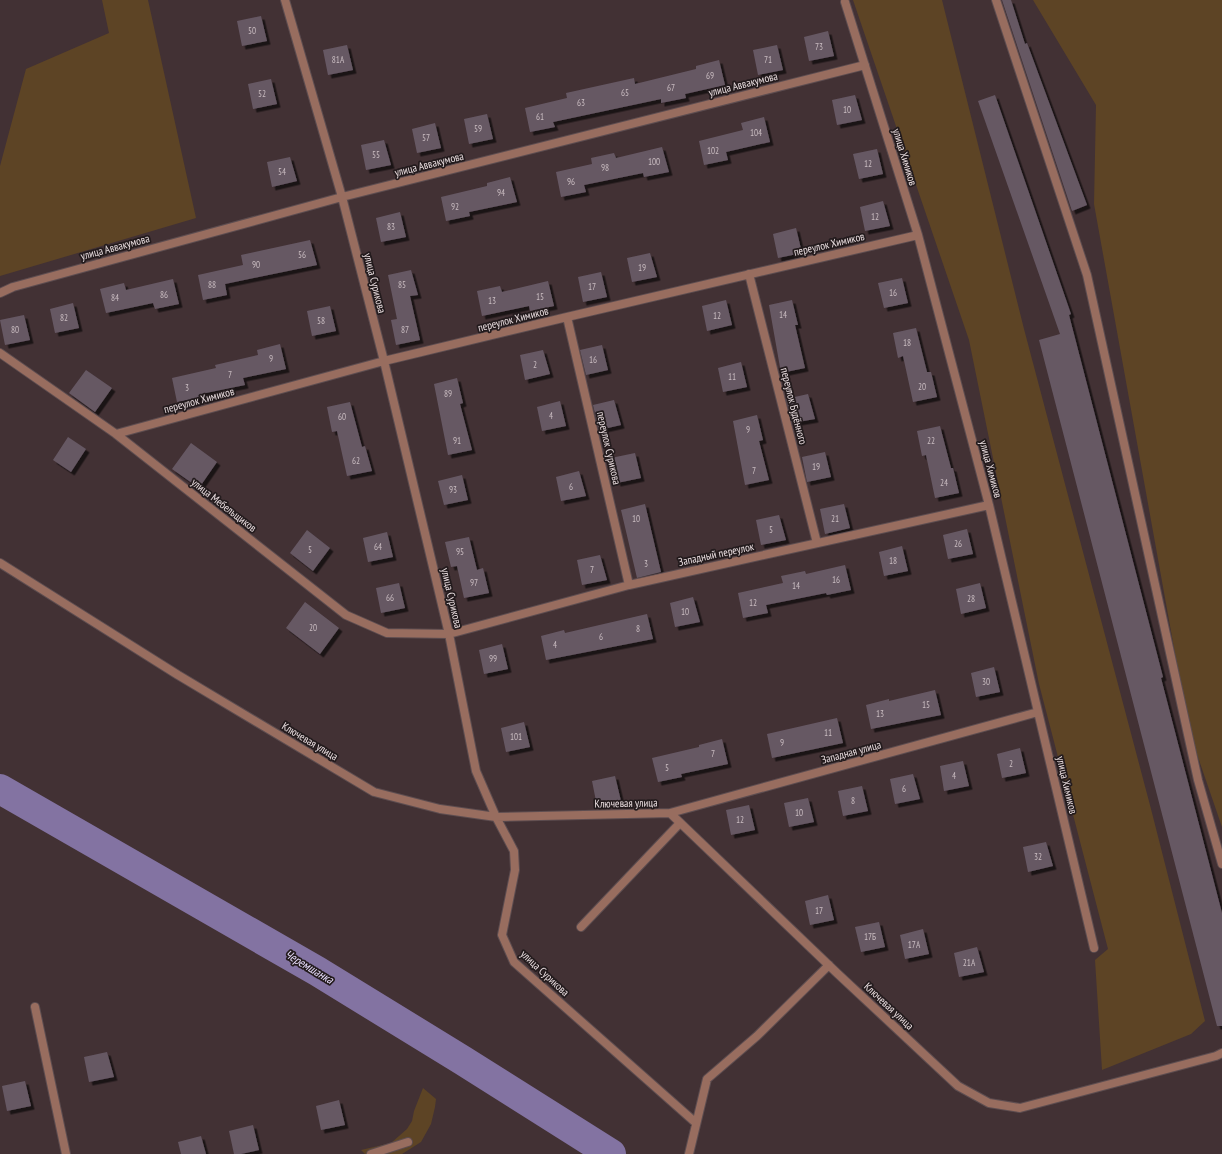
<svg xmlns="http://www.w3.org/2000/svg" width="1222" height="1154" font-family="'PT Sans Narrow',sans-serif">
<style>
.green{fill:#5d4425}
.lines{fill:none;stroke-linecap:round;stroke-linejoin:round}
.river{stroke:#8373a2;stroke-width:30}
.building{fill:#665864;filter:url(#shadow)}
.service-casing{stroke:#5d4d50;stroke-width:10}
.minor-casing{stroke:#5d4d50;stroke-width:10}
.service{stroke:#986d5f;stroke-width:8}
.minor{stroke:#986d5f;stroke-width:8}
.labels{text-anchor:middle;stroke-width:3.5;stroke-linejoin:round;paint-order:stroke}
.number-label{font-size:9px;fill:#c9bcc1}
.street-label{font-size:11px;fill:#eadee0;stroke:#231b1d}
.water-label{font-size:12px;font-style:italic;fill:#e7ddfb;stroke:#231b1d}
</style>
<defs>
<filter id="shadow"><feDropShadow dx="3.5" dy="3.5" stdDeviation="0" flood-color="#0009"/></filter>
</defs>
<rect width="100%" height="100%" fill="#423134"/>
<path class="green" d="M 102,0 L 148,0 L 196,218 L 0,276 L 0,166 L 26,69 L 109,33 Z
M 853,0 L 942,0 L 1024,329 L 1151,809 L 1205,1021 L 1191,1034 L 1102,1070 L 1095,960 L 1108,949 L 1039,684 L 969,340 Z
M 1033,0 L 1222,0 L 1222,827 L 1189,731 L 1094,204 L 1096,105 Z
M 423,1088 L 436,1099 L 435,1107 L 431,1124 L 421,1142 L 402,1154 L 365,1154 L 361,1150 L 391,1143 L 407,1129 L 412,1121 L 414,1111 Z"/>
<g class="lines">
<path class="river" d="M 0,789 L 317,971 L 462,1060 L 611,1154"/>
</g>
<path class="building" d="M 1002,0 L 1011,0 L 1025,44 L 1027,43 L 1087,205 L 1072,211 Z
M 261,16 L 267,41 L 242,46 L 237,21 Z
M 828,31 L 834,56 L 809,61 L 804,37 Z
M 347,45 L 353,70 L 328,75 L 323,50 Z
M 777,45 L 783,70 L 758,75 L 753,50 Z
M 719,60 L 725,85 L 685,94 L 686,98 L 661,103 L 661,99 L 553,122 L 555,127 L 530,132 L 525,108 L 567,98 L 566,93 L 634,78 L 635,84 L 696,69 L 696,66 Z
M 271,79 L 277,104 L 253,109 L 248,84 Z
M 855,95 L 862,120 L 837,125 L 832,100 Z
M 995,95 L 1071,314 L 1069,315 L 1163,677 L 1161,678 L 1222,913 L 1222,1026 L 1217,1026 L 1039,340 L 1060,334 L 978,101 Z
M 487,114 L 493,139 L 469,144 L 464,119 Z
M 764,117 L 770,142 L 726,152 L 728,160 L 704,165 L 699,141 L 743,130 L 741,123 Z
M 435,123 L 441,148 L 417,153 L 412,129 Z
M 384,140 L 391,165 L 366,170 L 361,145 Z
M 662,147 L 669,172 L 644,177 L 643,173 L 584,185 L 586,192 L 561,197 L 556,172 L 592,164 L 591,158 L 614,153 L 616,158 Z
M 877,149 L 883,174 L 859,179 L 853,154 Z
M 290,157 L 297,181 L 272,187 L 267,162 Z
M 510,177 L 517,202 L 469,212 L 470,216 L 446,221 L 441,197 L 487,186 L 487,183 Z
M 883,201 L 890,226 L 865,231 L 860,207 Z
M 400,212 L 406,237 L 381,242 L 376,218 Z
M 796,228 L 802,253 L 778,258 L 773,234 Z
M 310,240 L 317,265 L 225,284 L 227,295 L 203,300 L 198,275 L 243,265 L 241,255 Z
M 650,253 L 657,277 L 632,282 L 627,258 Z
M 411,270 L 418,295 L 410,296 L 420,340 L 396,345 L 391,320 L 397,319 L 388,275 Z
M 601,272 L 607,297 L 583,302 L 578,277 Z
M 902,278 L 908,303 L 884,308 L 878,283 Z
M 173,279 L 179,304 L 155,309 L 153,303 L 106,313 L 100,289 L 124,283 L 126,290 Z
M 548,281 L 554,306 L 530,311 L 529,306 L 482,316 L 477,291 L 500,286 L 502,292 Z
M 726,300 L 732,325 L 707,331 L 702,306 Z
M 792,300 L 798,325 L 795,325 L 805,368 L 781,373 L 769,305 Z
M 73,303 L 79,328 L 55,333 L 50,309 Z
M 330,306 L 336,331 L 312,336 L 307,311 Z
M 24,315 L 30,340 L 5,345 L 0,320 Z
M 916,328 L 927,372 L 931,372 L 937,397 L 913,402 L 903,356 L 898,358 L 893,333 Z
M 280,344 L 286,369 L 243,378 L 245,385 L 201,394 L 202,397 L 177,402 L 172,378 L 216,368 L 215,365 L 258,355 L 257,350 Z
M 602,345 L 608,370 L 586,375 L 580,350 Z
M 543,350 L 550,374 L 525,380 L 520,355 Z
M 741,362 L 747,387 L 723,392 L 718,368 Z
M 86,370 L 112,388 L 95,412 L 69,393 Z
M 457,378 L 463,403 L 460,404 L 472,450 L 448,455 L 434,384 Z
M 808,394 L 815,419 L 792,423 L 786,399 Z
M 614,400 L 621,425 L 599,430 L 593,405 Z
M 560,401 L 566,426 L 542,431 L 537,407 Z
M 350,402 L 362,447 L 365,446 L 372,471 L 347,476 L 337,431 L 332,432 L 327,407 Z
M 757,415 L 763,440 L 759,441 L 769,480 L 745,485 L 733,421 Z
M 940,426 L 951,468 L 953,468 L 959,493 L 935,498 L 926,455 L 922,456 L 917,431 Z
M 68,437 L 86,449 L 71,472 L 53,460 Z
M 191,443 L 217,462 L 199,488 L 172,469 Z
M 825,452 L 831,477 L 807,482 L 802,457 Z
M 635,453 L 641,478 L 617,483 L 611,458 Z
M 579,471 L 586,496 L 561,501 L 556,477 Z
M 462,475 L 468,500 L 444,505 L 438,481 Z
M 645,504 L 661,572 L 637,578 L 621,510 Z
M 844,504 L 850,528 L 825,534 L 820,509 Z
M 779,515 L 786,540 L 761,545 L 756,520 Z
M 967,529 L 973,554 L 948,559 L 943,535 Z
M 307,530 L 330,548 L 313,571 L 290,553 Z
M 387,532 L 393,557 L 368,562 L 363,538 Z
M 469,537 L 477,570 L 483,568 L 489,593 L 464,598 L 457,566 L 451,567 L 445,542 Z
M 902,546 L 908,571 L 884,576 L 879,552 Z
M 600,555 L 607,580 L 582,585 L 577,560 Z
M 845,565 L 851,590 L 827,595 L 826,593 L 766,605 L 768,613 L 743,618 L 738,593 L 783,583 L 781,576 L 805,571 L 806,574 Z
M 399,583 L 405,608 L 381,613 L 376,588 Z
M 980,583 L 986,608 L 961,614 L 956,589 Z
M 693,597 L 700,622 L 675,627 L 670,603 Z
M 305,602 L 339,628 L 320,654 L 286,628 Z
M 647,614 L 653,639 L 546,660 L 541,636 L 564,630 L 565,633 Z
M 502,644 L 508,669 L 484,674 L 479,650 Z
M 994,667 L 1000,692 L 976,697 L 971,673 Z
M 935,690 L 941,715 L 871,729 L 866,705 L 889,699 L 889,701 Z
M 837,718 L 843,743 L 772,758 L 767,734 Z
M 524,722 L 530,747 L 506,752 L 501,728 Z
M 722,739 L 728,764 L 681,774 L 682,777 L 658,782 L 652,758 L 699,747 L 699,745 Z
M 1020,748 L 1026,773 L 1002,778 L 997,754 Z
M 963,761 L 969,786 L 944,791 L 940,766 Z
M 913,774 L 920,799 L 895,804 L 890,779 Z
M 615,776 L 621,801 L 597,806 L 592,781 Z
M 862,786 L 868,811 L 843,816 L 838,791 Z
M 808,798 L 814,822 L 789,827 L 784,803 Z
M 749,805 L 755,830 L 731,835 L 726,810 Z
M 1046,842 L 1053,866 L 1028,872 L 1023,847 Z
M 828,895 L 834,920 L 810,925 L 805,901 Z
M 879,922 L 885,947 L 861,952 L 855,927 Z
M 923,929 L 929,954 L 905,959 L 900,935 Z
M 977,947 L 984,972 L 959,977 L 954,953 Z
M 107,1052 L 114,1077 L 89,1082 L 84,1057 Z
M 25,1081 L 31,1106 L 7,1111 L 2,1086 Z
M 339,1100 L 345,1125 L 321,1130 L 316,1106 Z
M 253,1125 L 259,1150 L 241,1154 L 234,1154 L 229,1131 Z
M 201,1136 L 206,1154 L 181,1154 L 178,1142 Z"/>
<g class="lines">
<g class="service-casing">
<path id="service" d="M 581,927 L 680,823"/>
</g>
<g class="minor-casing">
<path id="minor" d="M 285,0 L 342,197 L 384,361 L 449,634 L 476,771 L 496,817 L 514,851 L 515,870 L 502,935 L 514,962 L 696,1123
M 996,0 L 1087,275 L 1198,780 L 1222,864
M 845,2 L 918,235 L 989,505 L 1094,948
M 749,274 L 817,543
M 0,293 L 13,287 L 342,197 L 865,65
M 567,317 L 629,585
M 0,353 L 116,434 L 346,615 L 387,633 L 449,634 L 629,585 L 989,505
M 116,434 L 384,361 L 567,317 L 918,235
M 0,563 L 178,675 L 374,792 L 440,809 L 496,817 L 670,813 L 838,974 L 958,1086 L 989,1103 L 1020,1108 L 1216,1056 L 1222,1053
M 670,813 L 1038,712
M 35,1007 L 66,1154
M 371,1154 L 408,1142
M 689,1154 L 707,1079 L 757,1036 L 829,965"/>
</g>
<use href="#service" class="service"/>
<use href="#minor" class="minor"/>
</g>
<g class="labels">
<g class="number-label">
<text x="252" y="34">50</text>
<text x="819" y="50">73</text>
<text x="338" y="63">81А</text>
<text x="768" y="63">71</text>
<text x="710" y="79">69</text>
<text x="671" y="91">67</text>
<text x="625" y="96">65</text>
<text x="262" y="97">52</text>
<text x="581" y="106">63</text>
<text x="847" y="113">10</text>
<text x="540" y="120">61</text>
<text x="478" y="132">59</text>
<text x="756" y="136">104</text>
<text x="426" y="141">57</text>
<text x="713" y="154">102</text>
<text x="376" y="158">55</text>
<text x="654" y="165">100</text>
<text x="868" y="167">12</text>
<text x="605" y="171">98</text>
<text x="282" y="175">54</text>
<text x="571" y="185">96</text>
<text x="501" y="196">94</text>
<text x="455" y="210">92</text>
<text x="875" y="220">12</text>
<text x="391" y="230">83</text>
<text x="302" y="258">56</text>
<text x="256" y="268">90</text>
<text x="642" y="271">19</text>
<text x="212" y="288">88</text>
<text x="402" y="288">85</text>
<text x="592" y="290">17</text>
<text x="893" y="296">16</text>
<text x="164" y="298">86</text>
<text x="540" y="300">15</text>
<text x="115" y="301">84</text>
<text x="492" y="304">13</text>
<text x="783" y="318">14</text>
<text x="717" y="319">12</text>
<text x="64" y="321">82</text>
<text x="321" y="324">58</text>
<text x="15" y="333">80</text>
<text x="405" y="333">87</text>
<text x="907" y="346">18</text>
<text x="271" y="362">9</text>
<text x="593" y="363">16</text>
<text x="535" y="368">2</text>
<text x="230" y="378">7</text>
<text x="732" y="380">11</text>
<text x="922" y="390">20</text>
<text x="187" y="391">3</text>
<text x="448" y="397">89</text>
<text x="551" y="419">4</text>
<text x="342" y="420">60</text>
<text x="748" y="433">9</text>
<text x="457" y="444">91</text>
<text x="931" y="444">22</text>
<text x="356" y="464">62</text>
<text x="816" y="470">19</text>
<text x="754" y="474">7</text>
<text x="944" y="486">24</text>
<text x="571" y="490">6</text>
<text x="453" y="493">93</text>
<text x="636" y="522">10</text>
<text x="835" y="522">21</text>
<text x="771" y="533">5</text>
<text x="958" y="547">26</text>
<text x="378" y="550">64</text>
<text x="310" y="553">5</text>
<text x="460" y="555">95</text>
<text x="893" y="564">18</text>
<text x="646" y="567">3</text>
<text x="592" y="573">7</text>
<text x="836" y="583">16</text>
<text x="474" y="586">97</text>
<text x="796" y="589">14</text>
<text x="390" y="601">66</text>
<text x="971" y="602">28</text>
<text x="753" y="606">12</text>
<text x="685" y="615">10</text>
<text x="313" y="631">20</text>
<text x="638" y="632">8</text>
<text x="601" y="640">6</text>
<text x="555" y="648">4</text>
<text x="493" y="662">99</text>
<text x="986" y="685">30</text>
<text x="926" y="708">15</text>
<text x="880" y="717">13</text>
<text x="828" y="736">11</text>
<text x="516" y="740">101</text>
<text x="782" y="746">9</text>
<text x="713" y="757">7</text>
<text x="1011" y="767">2</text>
<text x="667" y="771">5</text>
<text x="954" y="779">4</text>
<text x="904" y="792">6</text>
<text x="853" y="804">8</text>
<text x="799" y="816">10</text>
<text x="740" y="823">12</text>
<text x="1038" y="860">32</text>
<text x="819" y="914">17</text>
<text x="870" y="940">17Б</text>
<text x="914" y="948">17А</text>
<text x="969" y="966">21А</text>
</g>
<g class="street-label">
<text transform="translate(743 84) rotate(-14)" y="4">улица Аввакумова</text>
<text transform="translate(905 157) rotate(73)" y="4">улица Химиков</text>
<text transform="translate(429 164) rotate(-14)" y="4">улица Аввакумова</text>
<text transform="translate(829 244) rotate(-13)" y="4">переулок Химиков</text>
<text transform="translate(115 247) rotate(-15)" y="4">улица Аввакумова</text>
<text transform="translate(375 283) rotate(76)" y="4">улица Сурикова</text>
<text transform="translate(513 319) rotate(-14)" y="4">переулок Химиков</text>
<text transform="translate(199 400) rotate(-15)" y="4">переулок Химиков</text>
<text transform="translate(794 406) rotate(76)" y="4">переулок Будённого</text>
<text transform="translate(609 448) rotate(77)" y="4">переулок Сурикова</text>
<text transform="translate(991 469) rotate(75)" y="4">улица Химиков</text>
<text transform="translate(224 505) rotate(38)" y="4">улица Мебельщиков</text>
<text transform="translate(716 554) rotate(-12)" y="4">Западный переулок</text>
<text transform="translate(452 598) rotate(77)" y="4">улица Сурикова</text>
<text transform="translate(310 741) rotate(31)" y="4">Ключевая улица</text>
<text transform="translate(851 752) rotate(-15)" y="4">Западная улица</text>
<text transform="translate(1067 785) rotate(77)" y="4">улица Химиков</text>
<text transform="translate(626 803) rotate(-1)" y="4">Ключевая улица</text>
<text transform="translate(545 973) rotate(43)" y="4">улица Сурикова</text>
<text transform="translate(889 1006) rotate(43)" y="4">Ключевая улица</text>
</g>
<g class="water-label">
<text transform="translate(309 967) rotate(31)" y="4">Черемшанка</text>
</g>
</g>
</svg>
